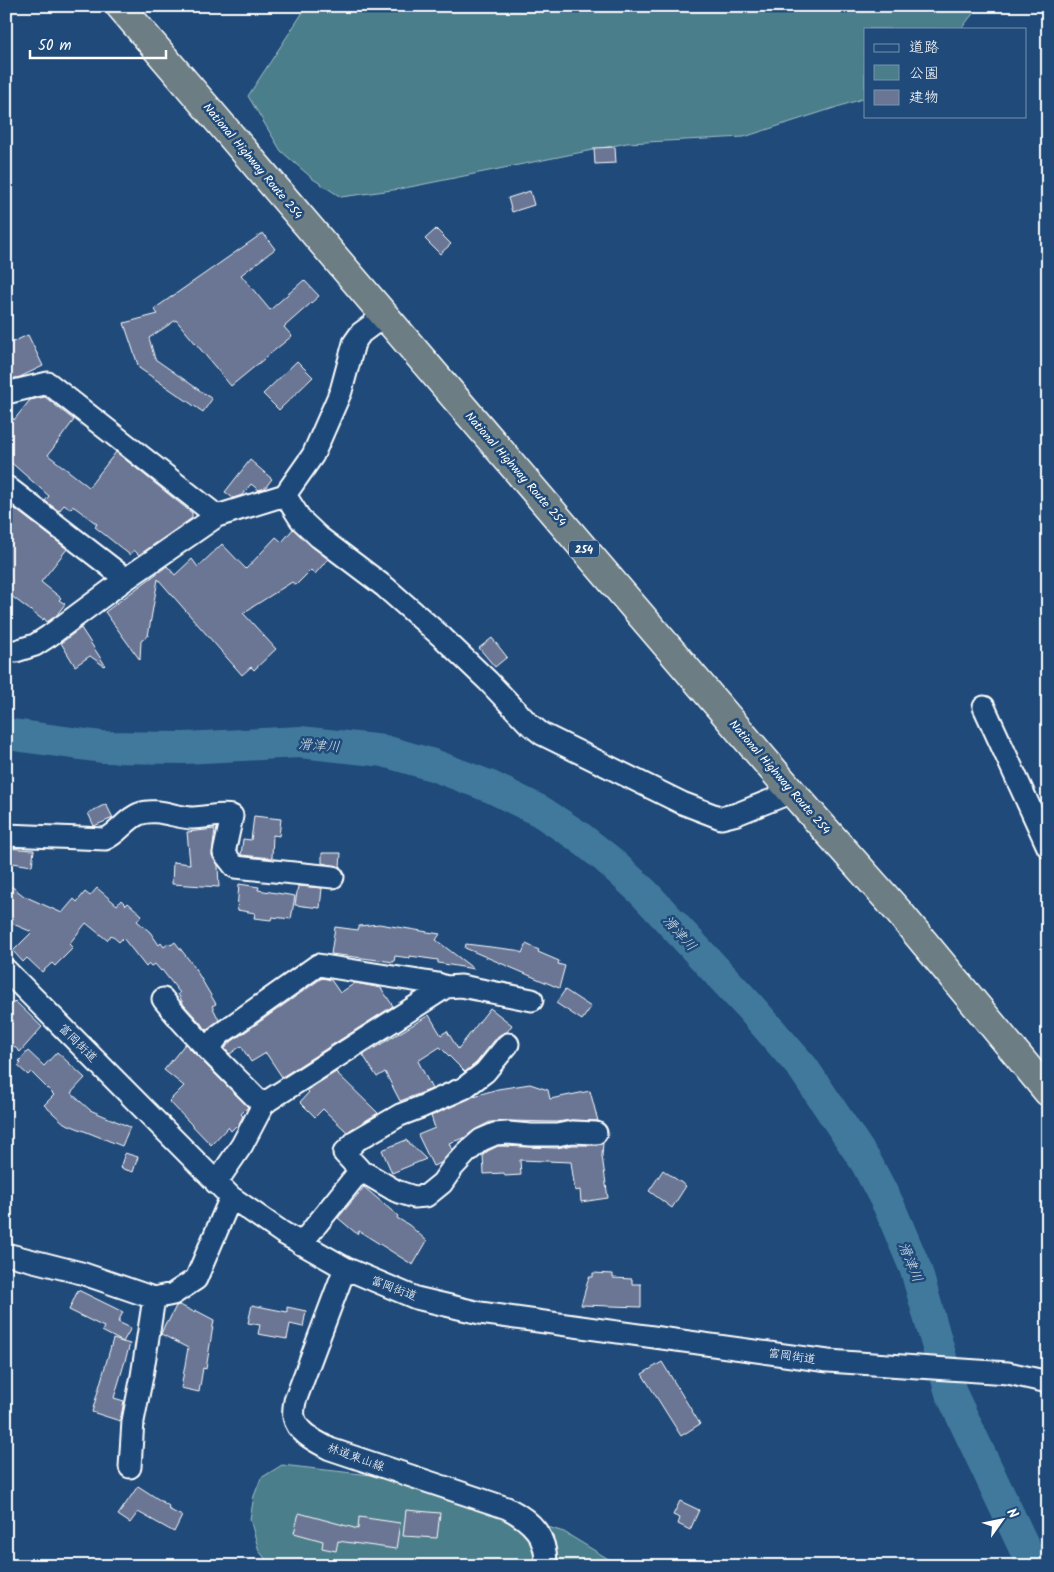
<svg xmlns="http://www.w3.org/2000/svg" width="1054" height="1572" font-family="Kalam,'Klee One',sans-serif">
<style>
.green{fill:#4b7e8b;stroke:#a5bec5}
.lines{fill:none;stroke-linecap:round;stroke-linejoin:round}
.river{stroke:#41799c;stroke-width:32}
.building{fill:#6b7694;stroke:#fff}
.minor-casing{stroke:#fff;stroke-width:25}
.highway-casing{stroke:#fff;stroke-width:31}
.minor{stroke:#1f4a7a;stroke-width:21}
.highway{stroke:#6c7e84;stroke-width:28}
.labels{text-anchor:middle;stroke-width:5;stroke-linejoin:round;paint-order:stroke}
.shield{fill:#1f4a7a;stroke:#bcc9d7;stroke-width:1}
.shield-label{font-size:11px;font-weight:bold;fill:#fff}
.street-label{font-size:12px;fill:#fff;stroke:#1f4a7a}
.water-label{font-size:14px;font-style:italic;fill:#d0dee6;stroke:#1f4a7a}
</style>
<rect width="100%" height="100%" fill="#1f4a7a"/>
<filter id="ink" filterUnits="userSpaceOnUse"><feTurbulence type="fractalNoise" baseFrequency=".02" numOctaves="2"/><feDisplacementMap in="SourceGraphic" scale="10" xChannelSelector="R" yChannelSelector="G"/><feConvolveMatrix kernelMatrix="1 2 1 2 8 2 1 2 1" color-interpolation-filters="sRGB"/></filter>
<g filter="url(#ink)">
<path class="green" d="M 307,6 L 979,6 L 961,29 L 865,29 L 865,98 L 744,137 L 627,143 L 400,189 L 341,197 L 313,179 L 281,151 L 248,96 Z
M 282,1465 L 388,1477 L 564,1532 L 620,1566 L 271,1566 L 259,1551 L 250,1519 L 254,1496 L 261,1478 Z"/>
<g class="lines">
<path class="river" d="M 6,734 L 102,747 L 184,748 L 300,742 L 384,751 L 433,765 L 491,787 L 540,811 L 578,836 L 606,858 L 644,893 L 749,1006 L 803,1068 L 866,1162 L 889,1206 L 916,1270 L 951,1393 L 1033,1566"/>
</g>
<path class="building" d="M 615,147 L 616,163 L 595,164 L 594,148 Z
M 530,191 L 534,205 L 512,212 L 508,198 Z
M 436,229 L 451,244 L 440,254 L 425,239 Z
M 263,233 L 275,249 L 241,275 L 270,310 L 304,280 L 319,296 L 284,327 L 292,336 L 231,386 L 176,320 L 149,338 L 155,359 L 212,399 L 203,412 L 139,368 L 124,323 L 158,314 L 154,309 Z
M 28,335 L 43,366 L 20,377 L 6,380 L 6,345 Z
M 297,361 L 313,377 L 279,410 L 263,394 Z
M 45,397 L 74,420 L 48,455 L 89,487 L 116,452 L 192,513 L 192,518 L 139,555 L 134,550 L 130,555 L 95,527 L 97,524 L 73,506 L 70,509 L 64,505 L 59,511 L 45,501 L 49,496 L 6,458 L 6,408 L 14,420 L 30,400 Z
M 250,460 L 272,479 L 265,488 L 259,490 L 251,484 L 242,495 L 233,498 L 225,492 Z
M 6,502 L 67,549 L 41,582 L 61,598 L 59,600 L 65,604 L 56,616 L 47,622 L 44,618 L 43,620 L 6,592 Z
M 293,529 L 328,559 L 315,574 L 311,570 L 296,585 L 292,582 L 243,613 L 276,649 L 254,670 L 251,667 L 242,675 L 158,579 L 148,636 L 141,641 L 140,660 L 105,612 L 167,566 L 175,575 L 192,559 L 198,567 L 222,544 L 246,569 L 276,537 L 282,542 Z
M 81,628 L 105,665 L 104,666 L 90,656 L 75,666 L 61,643 Z
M 492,638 L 507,657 L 495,667 L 479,648 Z
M 106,804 L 113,818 L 94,826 L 88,813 Z
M 254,816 L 281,819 L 279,836 L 273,835 L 272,858 L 241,855 L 243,839 L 251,840 Z
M 215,829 L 212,855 L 218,865 L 219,887 L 172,884 L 173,862 L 190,864 L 187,832 Z
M 6,848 L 34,850 L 32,866 L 6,862 Z
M 322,853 L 341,853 L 340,867 L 322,863 Z
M 6,882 L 24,896 L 62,913 L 74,899 L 77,902 L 85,892 L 90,896 L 97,888 L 117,905 L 121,900 L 126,905 L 128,903 L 142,915 L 137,921 L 150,932 L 159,945 L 161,943 L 164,947 L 169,943 L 171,945 L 175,942 L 193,965 L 216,1004 L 212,1006 L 219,1020 L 207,1030 L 184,1005 L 178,994 L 180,993 L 162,970 L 161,971 L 155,964 L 151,966 L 149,964 L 146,967 L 123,938 L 119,942 L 111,935 L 107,940 L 86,923 L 69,944 L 73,948 L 55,966 L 52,963 L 42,972 L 27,958 L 23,962 L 13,951 L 32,932 L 6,921 Z
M 239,884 L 259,887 L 258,890 L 295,896 L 291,919 L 272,917 L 271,920 L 254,918 L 255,913 L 237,910 Z
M 298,886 L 322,888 L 320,908 L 295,905 Z
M 379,924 L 440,934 L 436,940 L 474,969 L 438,963 L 438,960 L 410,956 L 410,958 L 395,956 L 394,962 L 331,954 L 335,927 L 358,930 L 359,926 Z
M 466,944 L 515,950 L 522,953 L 526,944 L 539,950 L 538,952 L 559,961 L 558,964 L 565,966 L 559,988 L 465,948 Z
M 322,978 L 331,980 L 340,993 L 355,983 L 381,988 L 393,1006 L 282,1077 L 266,1053 L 251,1062 L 241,1046 L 230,1054 L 225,1049 L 228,1044 Z
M 565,990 L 591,1007 L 582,1020 L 556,1003 Z
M 15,1001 L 42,1027 L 20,1052 L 6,1039 L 6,1011 Z
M 490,1008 L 512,1025 L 507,1032 L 498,1036 L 476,1063 L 465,1072 L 440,1047 L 418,1061 L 432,1089 L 400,1101 L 385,1072 L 377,1077 L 363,1055 L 429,1015 L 441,1035 L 447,1031 L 458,1049 Z
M 185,1044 L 248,1107 L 241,1114 L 243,1116 L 240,1122 L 231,1131 L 228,1127 L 211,1145 L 169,1101 L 184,1086 L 164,1070 Z
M 28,1051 L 44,1066 L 57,1052 L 85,1078 L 71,1093 L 90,1110 L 130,1127 L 122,1146 L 64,1123 L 44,1105 L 54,1095 L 31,1072 L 28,1075 L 18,1066 L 21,1063 L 19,1061 Z
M 336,1072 L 378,1113 L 347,1132 L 323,1109 L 315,1117 L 300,1102 L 309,1092 L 307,1090 Z
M 530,1084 L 548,1090 L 550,1099 L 590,1091 L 598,1121 L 572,1120 L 556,1122 L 509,1121 L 490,1122 L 476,1129 L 464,1138 L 449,1143 L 452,1150 L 441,1163 L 433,1166 L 418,1135 L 435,1128 L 431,1116 L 474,1096 L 498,1089 Z
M 406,1140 L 426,1159 L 392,1173 L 382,1150 Z
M 603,1143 L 602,1156 L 608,1198 L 581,1202 L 580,1190 L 575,1191 L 571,1162 L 520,1160 L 521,1175 L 505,1176 L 504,1173 L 484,1174 L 483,1155 L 488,1151 L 498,1146 L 557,1148 L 573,1145 L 596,1145 Z
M 125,1153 L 138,1157 L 133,1172 L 120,1168 Z
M 663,1170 L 686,1186 L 672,1208 L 649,1191 Z
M 364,1187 L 398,1216 L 397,1218 L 409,1225 L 427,1241 L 413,1265 L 359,1231 L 357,1234 L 338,1218 Z
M 593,1273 L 613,1274 L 613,1278 L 632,1279 L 632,1284 L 641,1284 L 641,1307 L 581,1305 L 589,1277 L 593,1277 Z
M 78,1290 L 123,1312 L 118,1322 L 131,1328 L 123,1342 L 130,1344 L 114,1398 L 124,1401 L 120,1421 L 92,1412 L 113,1339 L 123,1342 L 102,1331 L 104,1327 L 69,1310 Z
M 180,1305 L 194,1312 L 195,1310 L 214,1320 L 206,1369 L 203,1368 L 199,1392 L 181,1388 L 188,1348 L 161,1334 L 166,1322 L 168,1322 L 176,1306 Z
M 252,1305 L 287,1312 L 287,1307 L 306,1311 L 303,1327 L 290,1324 L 287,1339 L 258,1334 L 260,1325 L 248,1323 Z
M 662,1362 L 700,1424 L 681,1436 L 642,1374 Z
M 138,1486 L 169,1506 L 168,1509 L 182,1516 L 174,1532 L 138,1512 L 130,1523 L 118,1515 Z
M 680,1501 L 699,1510 L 690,1530 L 678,1524 L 680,1518 L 673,1515 Z
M 406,1510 L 440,1513 L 437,1538 L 403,1536 Z
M 299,1513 L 358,1529 L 359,1517 L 400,1523 L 396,1549 L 338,1541 L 336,1551 L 322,1548 L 323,1541 L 294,1533 Z"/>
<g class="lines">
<g class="minor-casing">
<path id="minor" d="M 6,393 L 48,383 L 217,516
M 6,488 L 7,487 L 126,579
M 285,495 L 301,520 L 319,537 L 385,587 L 443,638 L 488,681 L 528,723 L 542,734 L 682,803 L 721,818 L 737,814 L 792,792
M 6,651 L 16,651 L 35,645 L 49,636 L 126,579 L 217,516 L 285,495 L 313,455 L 341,391 L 354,343 L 361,333 L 384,316
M 984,707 L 1048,847
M 6,835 L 105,839 C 118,834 126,819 139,814 C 156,807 176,818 193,818 C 207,818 219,813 232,816 L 224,853 L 235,867 L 333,877
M 6,970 L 231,1197 L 283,1233 L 345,1268 L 416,1298 L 480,1313 L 828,1361 L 1008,1373 L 1048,1382
M 163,999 C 193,1037 229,1070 263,1105
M 209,1049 L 219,1035 L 318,965 L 438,984 L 446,987
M 360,1174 L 359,1169 L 344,1153 L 357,1140 L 400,1115 L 421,1107 L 464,1088 L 485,1072 L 508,1044
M 216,1183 L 242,1145 L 263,1105 L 269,1100 L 446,987 L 461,986 L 532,1000
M 301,1244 L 354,1178 L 360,1174 L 367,1174 L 396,1191 L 414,1197 L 426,1196 L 442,1183 L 453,1167 L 466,1153 L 481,1140 L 495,1134 L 508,1133 L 531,1135 L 557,1135 L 572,1132 L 596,1133
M 6,1254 L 81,1273 L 154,1298 L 173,1294 L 196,1279 L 231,1197
M 345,1268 L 295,1401 C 294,1406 293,1412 294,1417 C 297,1433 317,1442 330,1449 L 507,1508 C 532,1521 547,1536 546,1566
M 130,1467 L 133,1421 L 142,1376 L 154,1298"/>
</g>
<g class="highway-casing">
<path id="highway" d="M 120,6 L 792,792 L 898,911 L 1048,1092"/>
</g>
<use href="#minor" class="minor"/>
<use href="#highway" class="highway"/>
</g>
</g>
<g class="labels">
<rect class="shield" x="569" y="540.5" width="30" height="17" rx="4"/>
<g class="shield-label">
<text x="584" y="553">254</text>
</g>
<g class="street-label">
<text transform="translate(253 161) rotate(50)" y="4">National Highway Route 254</text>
<text transform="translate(516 469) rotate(49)" y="4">National Highway Route 254</text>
<text transform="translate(780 777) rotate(49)" y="4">National Highway Route 254</text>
<text transform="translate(78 1043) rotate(45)" y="4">富岡街道</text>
<text transform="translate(394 1288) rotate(21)" y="4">富岡街道</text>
<text transform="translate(792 1356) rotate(8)" y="4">富岡街道</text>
<text transform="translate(356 1457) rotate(20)" y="4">林道東山線</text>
</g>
<g class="water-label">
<text transform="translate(319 745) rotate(4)" y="5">滑津川</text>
<text transform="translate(680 933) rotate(48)" y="5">滑津川</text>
<text transform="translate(911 1262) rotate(68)" y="5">滑津川</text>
</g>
</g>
<rect width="1054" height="1572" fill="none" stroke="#1f4a7a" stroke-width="25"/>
<rect x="12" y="12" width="1029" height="1547" fill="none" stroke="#fff" stroke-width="2" filter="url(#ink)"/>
<rect x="864" y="28" width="162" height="90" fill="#1f4a7a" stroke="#7992af"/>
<rect x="874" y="44" width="25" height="8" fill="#1f4a7a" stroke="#7992af"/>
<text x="909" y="52" font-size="15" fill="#ffffff">道路</text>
<rect x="874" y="65" width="25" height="15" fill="#4b7e8b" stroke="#7992af"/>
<text x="909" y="78" font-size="15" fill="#ffffff">公園</text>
<rect x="874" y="90" width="25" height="15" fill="#6b7694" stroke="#7992af"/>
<text x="909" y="102" font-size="15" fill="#ffffff">建物</text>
<g transform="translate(1002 1520) rotate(57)" stroke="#1f4a7a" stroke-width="4" paint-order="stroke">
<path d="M0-4L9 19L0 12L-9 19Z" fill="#ffffff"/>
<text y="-8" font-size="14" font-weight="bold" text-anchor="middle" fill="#ffffff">N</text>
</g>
<path d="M30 50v8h136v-8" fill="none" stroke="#ffffff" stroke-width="2.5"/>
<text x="38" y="50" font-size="15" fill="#ffffff" stroke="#1f4a7a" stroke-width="4" paint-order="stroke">50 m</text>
</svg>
